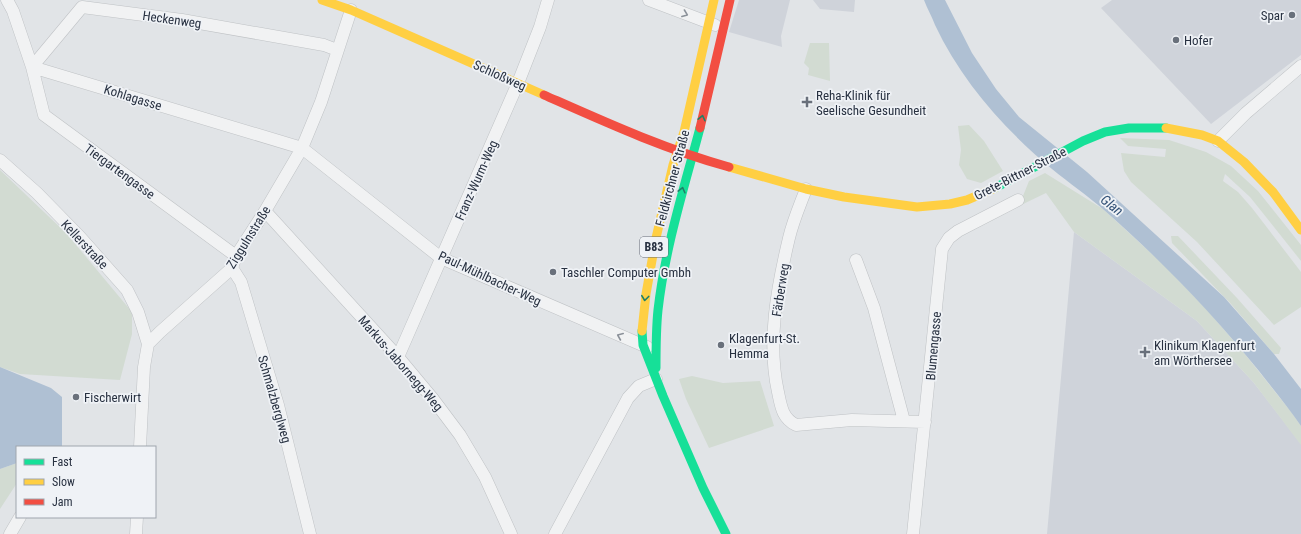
<svg xmlns="http://www.w3.org/2000/svg" width="1301" height="534" font-family="'Roboto Condensed',sans-serif">
<style>
.built{fill:#cfd3da}
.green{fill:#d2dbd2}
.water{fill:#afc0d3}
.lines{fill:none;stroke-linecap:round;stroke-linejoin:round}
.street-casing{stroke:#bfc2c5;stroke-width:13}
.street{stroke:#f1f2f3;stroke-width:12}
.fast{stroke:#16e098;stroke-width:9}
.slow{stroke:#ffcf43;stroke-width:9}
.jam{stroke:#f24e42;stroke-width:9}
.oneway{stroke:#8c929a}
.oneway2{stroke:#208068}
.poi-dot{fill:#69707b;stroke:#eff2f6;stroke-width:1.5}
.labels{text-anchor:middle;stroke-width:3.5;stroke-linejoin:round;paint-order:stroke}
.shield{fill:#eff2f6;stroke:#646b77;stroke-width:1}
.shield-label{font-size:12px;font-weight:bold;fill:#283141}
.poi-label{font-size:13px;fill:#283141;stroke:#eff2f6;text-anchor:start}
.street-label{font-size:13px;fill:#283141;stroke:#eff2f6}
.water-label{font-size:14px;font-style:italic;fill:#315076;stroke:#eff2f6}
</style>
<rect width="100%" height="100%" fill="#e1e4e7"/>
<path class="built" d="M 739,0 L 790,0 L 781,36 L 782,47 L 729,32 Z
M 813,0 L 855,0 L 854,12 L 820,9 Z
M 1112,0 L 1301,0 L 1301,55 L 1211,124 L 1101,8 Z
M 1074,232 L 1197,321 L 1254,383 L 1301,444 L 1301,534 L 1047,534 Z"/>
<path class="green" d="M 810,43 L 829,43 L 830,81 L 808,75 L 809,68 L 804,63 Z
M 969,125 L 984,141 L 1003,171 L 981,183 L 967,179 L 959,165 L 961,150 L 958,126 Z
M 1120,138 L 1169,140 L 1206,152 L 1231,166 L 1258,191 L 1301,245 L 1301,261 L 1250,197 L 1225,174 L 1223,181 L 1238,192 L 1252,208 L 1301,272 L 1301,307 L 1274,325 L 1197,242 L 1131,182 L 1124,171 L 1121,153 L 1165,157 L 1166,149 L 1128,146 Z
M 0,170 L 66,233 L 132,312 L 132,334 L 120,380 L 20,374 L 0,367 Z
M 1045,173 L 1103,209 L 1165,266 L 1208,311 L 1244,353 L 1292,413 L 1301,426 L 1301,445 L 1254,383 L 1197,321 L 1074,232 L 1046,193 L 1019,206 L 1029,181 Z
M 1171,236 L 1178,236 L 1237,298 L 1281,348 L 1279,354 L 1274,354 L 1231,304 L 1172,243 Z
M 692,376 L 723,383 L 760,381 L 774,426 L 709,448 L 686,399 L 679,379 Z
M 17,463 L 17,483 L 0,509 L 0,469 Z"/>
<path class="water" d="M 924,0 L 945,0 L 972,53 L 996,89 L 1019,117 L 1087,172 L 1224,297 L 1274,354 L 1301,389 L 1301,426 C 1288,407 1273,389 1259,371 C 1212,313 1160,259 1104,210 C 1088,196 1069,183 1052,169 C 1004,129 962,82 935,25 C 932,17 927,8 924,0 Z
M 0,367 L 51,388 L 62,397 L 62,447 L 17,447 L 17,463 L 0,469 Z"/>
<g class="lines">
<g class="street-casing">
<path id="street" d="M 7,0 L 13,11 L 32,67 L 302,148 L 441,258 L 647,347
M 649,0 L 715,25
M 1218,141 L 1246,113 L 1301,66
M 0,160 L 37,193 L 80,237 L 127,290 L 138,312 L 148,344
M 806,189 C 800,205 793,221 789,238 C 777,288 767,342 778,392 C 781,406 782,418 796,425 L 852,420 L 925,422
M 265,211 L 398,357 L 433,399 L 460,435 L 485,477 L 511,534
M 236,256 L 44,115 L 32,67 L 82,7 L 182,20 L 324,45 L 337,50
M 856,260 L 874,308 L 904,421
M 232,268 L 241,282 L 278,405 L 310,534
M 398,357 L 518,83 L 540,27 L 548,0
M 140,447 L 144,367 L 148,344 L 160,332 L 232,268 L 236,256 L 265,211 L 302,148 L 321,102 L 351,10
M 10,534 L 20,517
M 136,534 L 137,517
M 555,534 L 628,398 L 639,386 L 656,379
M 913,534 L 942,249 L 949,238 L 958,231 L 1018,200"/>
</g>
<use href="#street" class="street"/>
<path class="fast" d="M 995,188 L 1083,141 L 1105,132 L 1129,128 L 1166,128
M 642,331 L 643,345 L 663,396 L 703,488 L 726,534
M 656,368 C 656,349 656,329 658,310 C 665,248 684,188 700,128"/>
<path class="slow" d="M 322,0 L 351,10 L 544,95
M 1166,128 L 1202,135 L 1218,141 L 1244,162 L 1273,192 L 1301,230
M 729,167 L 806,189 L 844,197 L 917,207 L 950,204 L 967,200 L 995,188
M 642,331 L 646,294 L 656,238 L 673,165 L 684,132 L 714,0"/>
<path class="jam" d="M 544,95 C 605,122 664,149 729,167
M 700,128 L 730,0"/>
</g>
<defs><path id="oneway-chevron" d="M-2-3.5L2.5 0L-2 3.5" fill="none" stroke-width="1.6" stroke-linecap="round" stroke-linejoin="round"/></defs>
<g class="oneway">
<use href="#oneway-chevron" transform="translate(685 14) rotate(21)"/>
<use href="#oneway-chevron" transform="translate(620 336) rotate(-157)"/>
</g>
<g class="oneway2">
<use href="#oneway-chevron" transform="translate(702 118) rotate(-77)"/>
<use href="#oneway-chevron" transform="translate(682 190) rotate(-76)"/>
<use href="#oneway-chevron" transform="translate(645 298) rotate(97)"/>
</g>
<g class="poi-dot">
<circle cx="1292" cy="15" r="4"/>
<circle cx="1176" cy="40" r="4"/>
<path d="M805 96h4v4h4v4h-4v4h-4v-4h-4v-4h4z"/>
<circle cx="553" cy="272" r="4"/>
<circle cx="721" cy="345" r="4"/>
<path d="M1143 346h4v4h4v4h-4v4h-4v-4h-4v-4h4z"/>
<circle cx="76" cy="397" r="4"/>
</g>
<g class="labels">
<rect class="shield" x="640" y="237" width="28" height="20" rx="3"/>
<g class="shield-label">
<text x="654" y="251">B83</text>
</g>
<g class="poi-label">
<text x="1284" y="20" text-anchor="end">Spar</text>
<text x="1184" y="45">Hofer</text>
<text x="816" y="100">Reha-Klinik für<tspan x="816" dy="15">Seelische Gesundheit</tspan></text>
<text x="561" y="277">Taschler Computer Gmbh</text>
<text x="729" y="343">Klagenfurt-St.<tspan x="729" dy="15">Hemma</tspan></text>
<text x="1154" y="350">Klinikum Klagenfurt<tspan x="1154" dy="15">am Wörthersee</tspan></text>
<text x="84" y="402">Fischerwirt</text>
</g>
<g class="street-label">
<text transform="translate(172 19) rotate(8)" y="5">Heckenweg</text>
<text transform="translate(500 75) rotate(24)" y="5">Schloßweg</text>
<text transform="translate(133 97) rotate(17)" y="5">Kohlagasse</text>
<text transform="translate(120 171) rotate(36)" y="5">Tiergartengasse</text>
<text transform="translate(1020 173) rotate(-27)" y="5">Grete-Bittner-Straße</text>
<text transform="translate(672 178) rotate(-75)" y="5">Feldkirchner Straße</text>
<text transform="translate(476 180) rotate(-66)" y="5">Franz-Wurm-Weg</text>
<text transform="translate(248 237) rotate(-58)" y="5">Ziggulnstraße</text>
<text transform="translate(85 244) rotate(47)" y="5">Kellerstraße</text>
<text transform="translate(490 278) rotate(25)" y="5">Paul-Mühlbacher-Weg</text>
<text transform="translate(780 290) rotate(-81)" y="5">Färberweg</text>
<text transform="translate(933 346) rotate(-85)" y="5">Blumengasse</text>
<text transform="translate(401 363) rotate(49)" y="5">Markus-Jabornegg-Weg</text>
<text transform="translate(275 399) rotate(74)" y="5">Schmalzberglweg</text>
</g>
<g class="water-label">
<text transform="translate(1112 205) rotate(38)" y="5">Glan</text>
</g>
</g>
<rect x="16" y="446" width="140" height="72" fill="#eff2f6" stroke="#9fa5ae"/>
<rect x="24" y="459" width="20" height="6" fill="#16e098" stroke="#9fa5ae"/>
<text x="52" y="466" font-size="12" fill="#283141">Fast</text>
<rect x="24" y="479" width="20" height="6" fill="#ffcf43" stroke="#9fa5ae"/>
<text x="52" y="486" font-size="12" fill="#283141">Slow</text>
<rect x="24" y="499" width="20" height="6" fill="#f24e42" stroke="#9fa5ae"/>
<text x="52" y="506" font-size="12" fill="#283141">Jam</text>
</svg>
